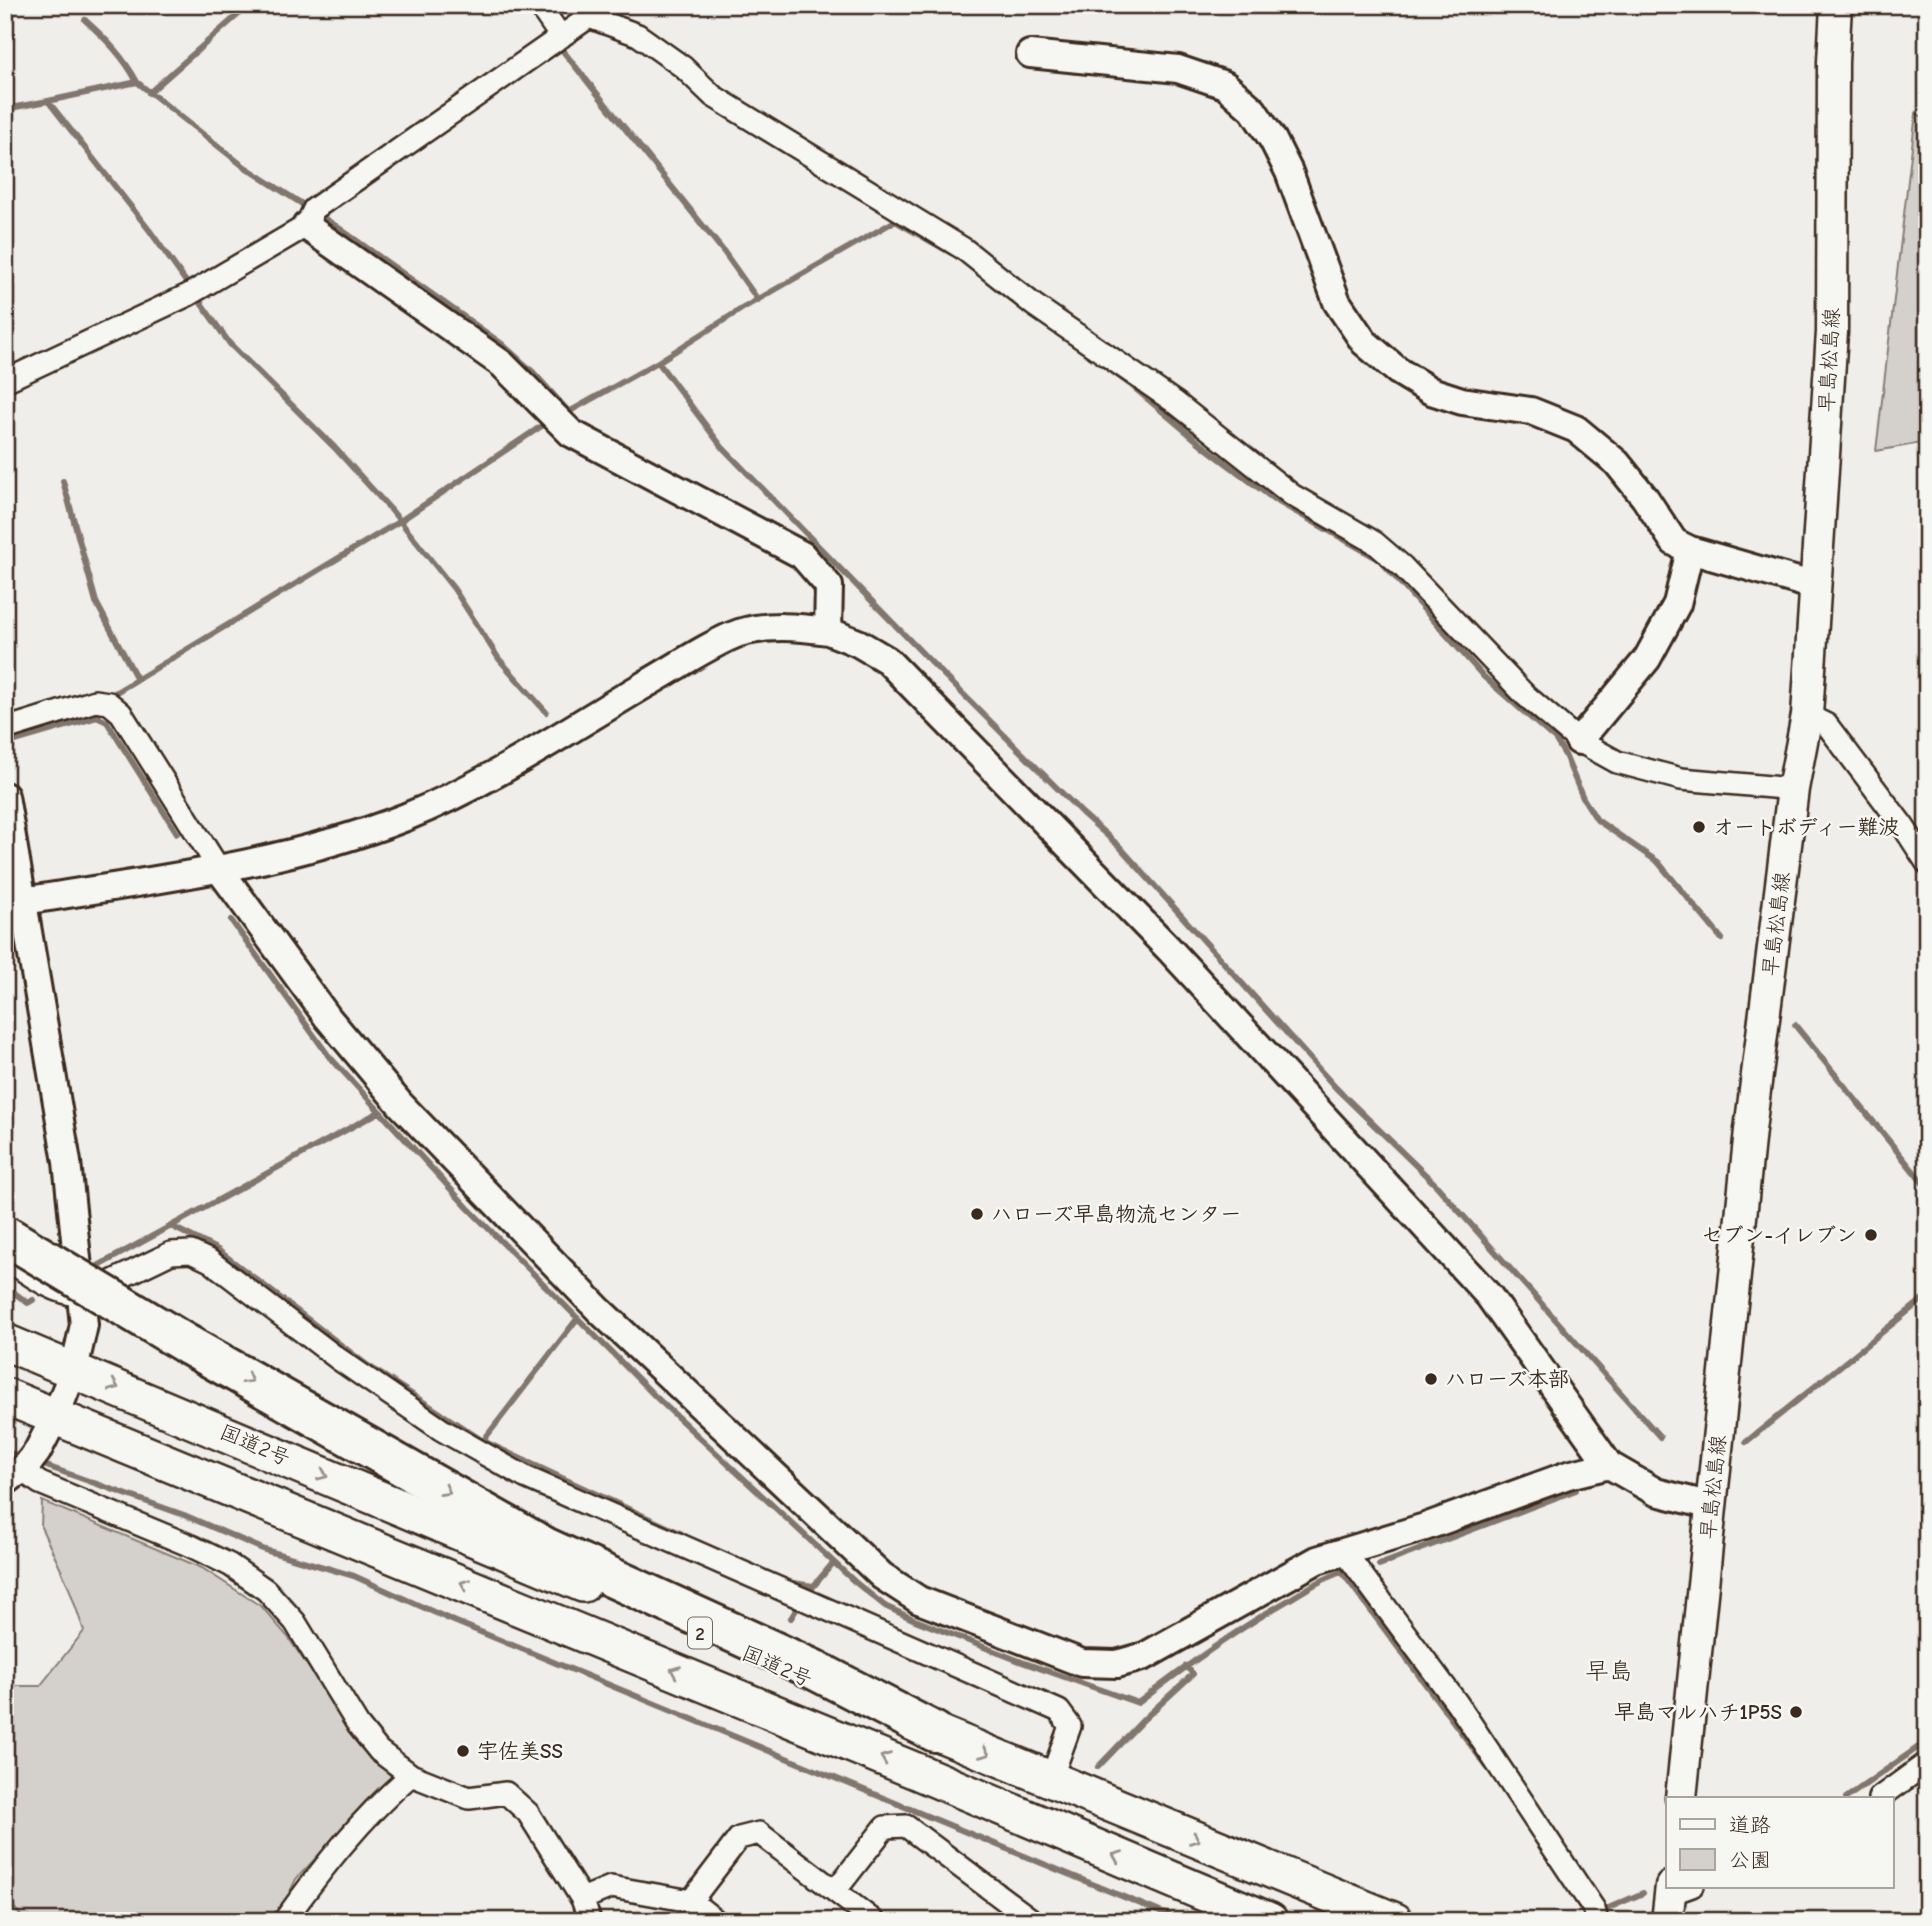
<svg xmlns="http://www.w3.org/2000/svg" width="1932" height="1926" font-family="'Comic Neue','Klee One',sans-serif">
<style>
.green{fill:#d4d1cc;stroke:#887e75;stroke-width:2}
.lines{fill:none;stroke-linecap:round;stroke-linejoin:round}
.stream{stroke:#81766d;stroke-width:6}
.minor-casing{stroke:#3b2a1e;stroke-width:26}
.tertiary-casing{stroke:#3b2a1e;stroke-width:32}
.secondary-casing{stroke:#3b2a1e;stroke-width:35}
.trunk-casing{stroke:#3b2a1e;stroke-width:40}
.motorway-casing{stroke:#3b2a1e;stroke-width:44}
.minor{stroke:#f6f6f2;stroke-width:21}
.tertiary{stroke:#f6f6f2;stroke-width:26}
.secondary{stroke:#f6f6f2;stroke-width:30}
.trunk{stroke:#f6f6f2;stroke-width:35}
.motorway{stroke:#f6f6f2;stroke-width:38}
.motorway-bridge-casing{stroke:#3b2a1e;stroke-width:44;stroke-linecap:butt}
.motorway-bridge{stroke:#f6f6f2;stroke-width:38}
.oneway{stroke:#989088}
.poi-dot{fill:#3b2a1e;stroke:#f6f6f2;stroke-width:2.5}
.labels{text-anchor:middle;stroke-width:5;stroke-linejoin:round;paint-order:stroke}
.shield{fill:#f6f6f2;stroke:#73675e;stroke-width:2}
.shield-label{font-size:19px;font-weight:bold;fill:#3b2a1e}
.street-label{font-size:21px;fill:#3b2a1e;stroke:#f6f6f2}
.poi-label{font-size:21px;font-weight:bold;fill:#3b2a1e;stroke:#f6f6f2;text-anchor:start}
.quarter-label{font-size:24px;fill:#3b2a1e;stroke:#f6f6f2}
</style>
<rect width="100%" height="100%" fill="#efeeea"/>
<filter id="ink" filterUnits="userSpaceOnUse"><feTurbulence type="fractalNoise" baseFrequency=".0143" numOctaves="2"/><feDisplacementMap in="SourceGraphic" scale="14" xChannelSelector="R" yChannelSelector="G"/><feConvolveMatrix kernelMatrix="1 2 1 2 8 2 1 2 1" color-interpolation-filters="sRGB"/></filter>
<g filter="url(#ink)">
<path class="green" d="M 1916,113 L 1927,120 L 1927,442 L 1876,451 Z
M 42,1501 L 202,1568 L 262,1607 L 288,1637 L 349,1727 L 392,1777 L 296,1879 L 276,1921 L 25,1921 L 12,1905 L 5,1907 L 5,1681 L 7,1686 L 40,1686 L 84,1631 L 68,1585 L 41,1527 Z"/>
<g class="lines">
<path class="stream" d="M 85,20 C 105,38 124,57 137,82
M 563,51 L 724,252 L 758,300
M 149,93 L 249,5
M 48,101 L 137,82 L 242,165 L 336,226 L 502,344 L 533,372 L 569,412
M 5,109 L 48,101 L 150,231 L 230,344 L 334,447 L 392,511 L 454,589 L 499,659 L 546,712
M 658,362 L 722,447 L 931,662 L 1082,813 L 1119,846 L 1336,1088 L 1435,1184 L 1660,1437
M 1103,365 L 1131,385 L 1202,445 L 1275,500 L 1380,560 L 1484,677 L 1555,739 L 1565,755 L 1583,798 L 1597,820 L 1658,862 L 1722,939
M 565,414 L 658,362 L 743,308 L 895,221 L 951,253
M 63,481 L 96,602 L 137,679
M 97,717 L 107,722 L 177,833
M 15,741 L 97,717 L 113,694 L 400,521 L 543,425
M 231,920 L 328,1055 L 468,1208 L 657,1398 L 855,1582 L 885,1606 L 915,1620 L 1022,1662 L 1138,1703 C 1186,1666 1235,1631 1287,1601 C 1305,1590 1325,1577 1345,1571
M 1795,1025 L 1927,1188
M 171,1226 L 218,1250 L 367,1365 L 483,1441 L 682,1534
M 98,1266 L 379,1112
M 5,1286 L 28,1303 L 33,1300
M 483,1441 L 577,1319
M 1746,1442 L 1927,1296
M 5,1451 L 24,1458
M 38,1463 L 184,1515 L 265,1550 L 354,1576 L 449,1619 L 1182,1921
M 1379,1565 L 1576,1490
M 1342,1572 L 1487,1767
M 787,1582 L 813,1586
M 812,1588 L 833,1563
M 791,1618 L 796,1610
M 1098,1767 L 1144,1719 L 1193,1674 L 1186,1666
M 1846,1798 L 1927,1741
M 1597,1913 L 1643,1893"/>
<g class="minor-casing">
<path id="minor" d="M 539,5 L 561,37
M 5,381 L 188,295 L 306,226 L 314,209 L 589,17 L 638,35 L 683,67 L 713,96 L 964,249 L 1034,305 L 1176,403 L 1292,495 L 1374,542 L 1402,566 L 1525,695 L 1579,741 L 1617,762 L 1681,779 L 1793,789
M 1807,715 L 1827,725 L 1903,826 L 1927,863
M 5,729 L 95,701 L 109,703 L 121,713 L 219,869
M 5,1258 C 30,1275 52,1293 82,1296 L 171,1253 L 191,1252 L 210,1261 L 337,1358 L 442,1430 L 525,1477 L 1059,1711 L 1070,1726 L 1051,1779
M 21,1470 L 40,1483 L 191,1546 L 230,1565 L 266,1590 L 295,1622 L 358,1725 L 379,1751 L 411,1775 L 469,1798 L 506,1793 L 528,1813 L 582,1899 L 590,1921
M 1344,1551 L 1457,1703 L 1594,1909 L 1597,1921
M 1879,1798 L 1927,1763
M 835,1891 L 885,1827 L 906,1826 L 1033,1921
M 1670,1894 L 1692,1886
M 582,1899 L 611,1887 L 691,1901 L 716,1921
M 691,1901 L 739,1838 L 759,1833 L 874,1921
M 284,1921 C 323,1867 361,1818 411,1775"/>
</g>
<g class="tertiary-casing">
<path id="tertiary" d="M 1030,54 L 1178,69 L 1225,85 L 1253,110 L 1273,140 L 1289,172 L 1337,302 L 1364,342 L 1398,371 L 1431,391 L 1462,401 L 1531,411 L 1576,429 L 1617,463 L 1645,498 L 1674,542 L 1690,550 L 1815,586
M 306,226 L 502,364 L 571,433 L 802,555 L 829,586 L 828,631 L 858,643 L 887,660 L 1169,949 L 1489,1296 L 1609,1465 L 1656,1492 L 1712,1506
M 1579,741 L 1647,659 L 1677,604 L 1690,550
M 5,796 L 67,1162 L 84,1325 L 74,1369 L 56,1415 L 37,1452 L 27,1465 L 5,1482
M 219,869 L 328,1018 L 400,1104 L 600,1311 L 882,1576 L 919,1600 L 1082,1663 L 1117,1664 L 1145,1656 L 1317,1560 L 1425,1527 L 1568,1475 L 1609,1465
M 24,901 C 152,880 284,865 406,817 C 490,783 568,730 646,684 C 673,669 711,643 739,633 C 768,624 798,627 828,631"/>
</g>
<g class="secondary-casing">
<path id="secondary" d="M 1681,1798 L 1750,1130 L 1793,789 L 1807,715 L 1832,332 L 1833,62 L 1836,5
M 1667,1921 L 1671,1886"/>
</g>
<g class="trunk-casing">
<path id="trunk" d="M 5,1342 L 583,1584
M 5,1396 L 916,1771 L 1270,1921
M 909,1721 L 1395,1921"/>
</g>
<g class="motorway-casing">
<path id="motorway" d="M 188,1345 L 545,1547 L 813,1669 L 935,1732"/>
</g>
<use href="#minor" class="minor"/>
<use href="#tertiary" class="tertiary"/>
<use href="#secondary" class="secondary"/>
<use href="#trunk" class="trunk"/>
<use href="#motorway" class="motorway"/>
<g class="motorway-bridge-casing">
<path id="motorway-bridge" d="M 5,1235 L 188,1345"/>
</g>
<use href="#motorway-bridge" class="motorway-bridge"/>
</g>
<defs><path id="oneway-chevron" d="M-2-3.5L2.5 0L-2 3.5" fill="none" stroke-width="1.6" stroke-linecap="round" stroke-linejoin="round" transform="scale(1.75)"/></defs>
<g class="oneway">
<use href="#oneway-chevron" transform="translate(248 1379) rotate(29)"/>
<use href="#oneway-chevron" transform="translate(114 1386) rotate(23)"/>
<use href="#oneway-chevron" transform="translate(323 1475) rotate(23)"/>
<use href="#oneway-chevron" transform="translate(446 1491) rotate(29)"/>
<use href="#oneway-chevron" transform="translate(465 1584) rotate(-158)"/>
<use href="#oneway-chevron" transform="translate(675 1671) rotate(-158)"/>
<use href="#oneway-chevron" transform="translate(985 1753) rotate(22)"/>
<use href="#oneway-chevron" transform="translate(885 1758) rotate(-158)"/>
<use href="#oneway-chevron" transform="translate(1195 1839) rotate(22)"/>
<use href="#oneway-chevron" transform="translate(1117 1856) rotate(-157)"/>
</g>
</g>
<g class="poi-dot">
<circle cx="1699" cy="827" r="7"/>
<circle cx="977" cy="1214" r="7"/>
<circle cx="1871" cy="1235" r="7"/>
<circle cx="1431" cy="1379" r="7"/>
<circle cx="1796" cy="1712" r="7"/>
<circle cx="463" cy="1751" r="7"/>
</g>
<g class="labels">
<rect class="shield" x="688" y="1617.5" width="24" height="31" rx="5"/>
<g class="shield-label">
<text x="700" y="1640">2</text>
</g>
<g class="street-label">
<text transform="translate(1829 360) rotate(-87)" y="7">早島松島線</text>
<text transform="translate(1776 924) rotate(-83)" y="7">早島松島線</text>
<text transform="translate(255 1445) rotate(23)" y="7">国道2号</text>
<text transform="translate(1713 1487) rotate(-84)" y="7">早島松島線</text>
<text transform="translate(777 1666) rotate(23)" y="7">国道2号</text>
</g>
<g class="poi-label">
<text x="1713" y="834">オートボディー難波</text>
<text x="991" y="1221">ハローズ早島物流センター</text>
<text x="1857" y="1242" text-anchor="end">セブン-イレブン</text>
<text x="1445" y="1386">ハローズ本部</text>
<text x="1782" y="1719" text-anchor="end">早島マルハチ1P5S</text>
<text x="477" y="1758">宇佐美SS</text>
</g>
<g class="quarter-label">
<text x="1609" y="1679">早島</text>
</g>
</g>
<rect width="1932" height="1926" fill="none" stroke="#f6f6f2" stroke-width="28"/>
<rect x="14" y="14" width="1904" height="1898" fill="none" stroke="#3b2a1e" stroke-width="2.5" filter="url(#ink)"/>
<rect x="1666" y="1797" width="228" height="91" fill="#f6f6f2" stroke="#aba49d" stroke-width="2"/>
<rect x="1680" y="1819" width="35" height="10" fill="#f6f6f2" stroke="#aba49d" stroke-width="2"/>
<text x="1729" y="1832" font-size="21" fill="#3b2a1e">道路</text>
<rect x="1680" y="1849" width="35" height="21" fill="#d4d1cc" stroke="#aba49d" stroke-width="2"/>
<text x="1729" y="1867" font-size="21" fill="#3b2a1e">公園</text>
</svg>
